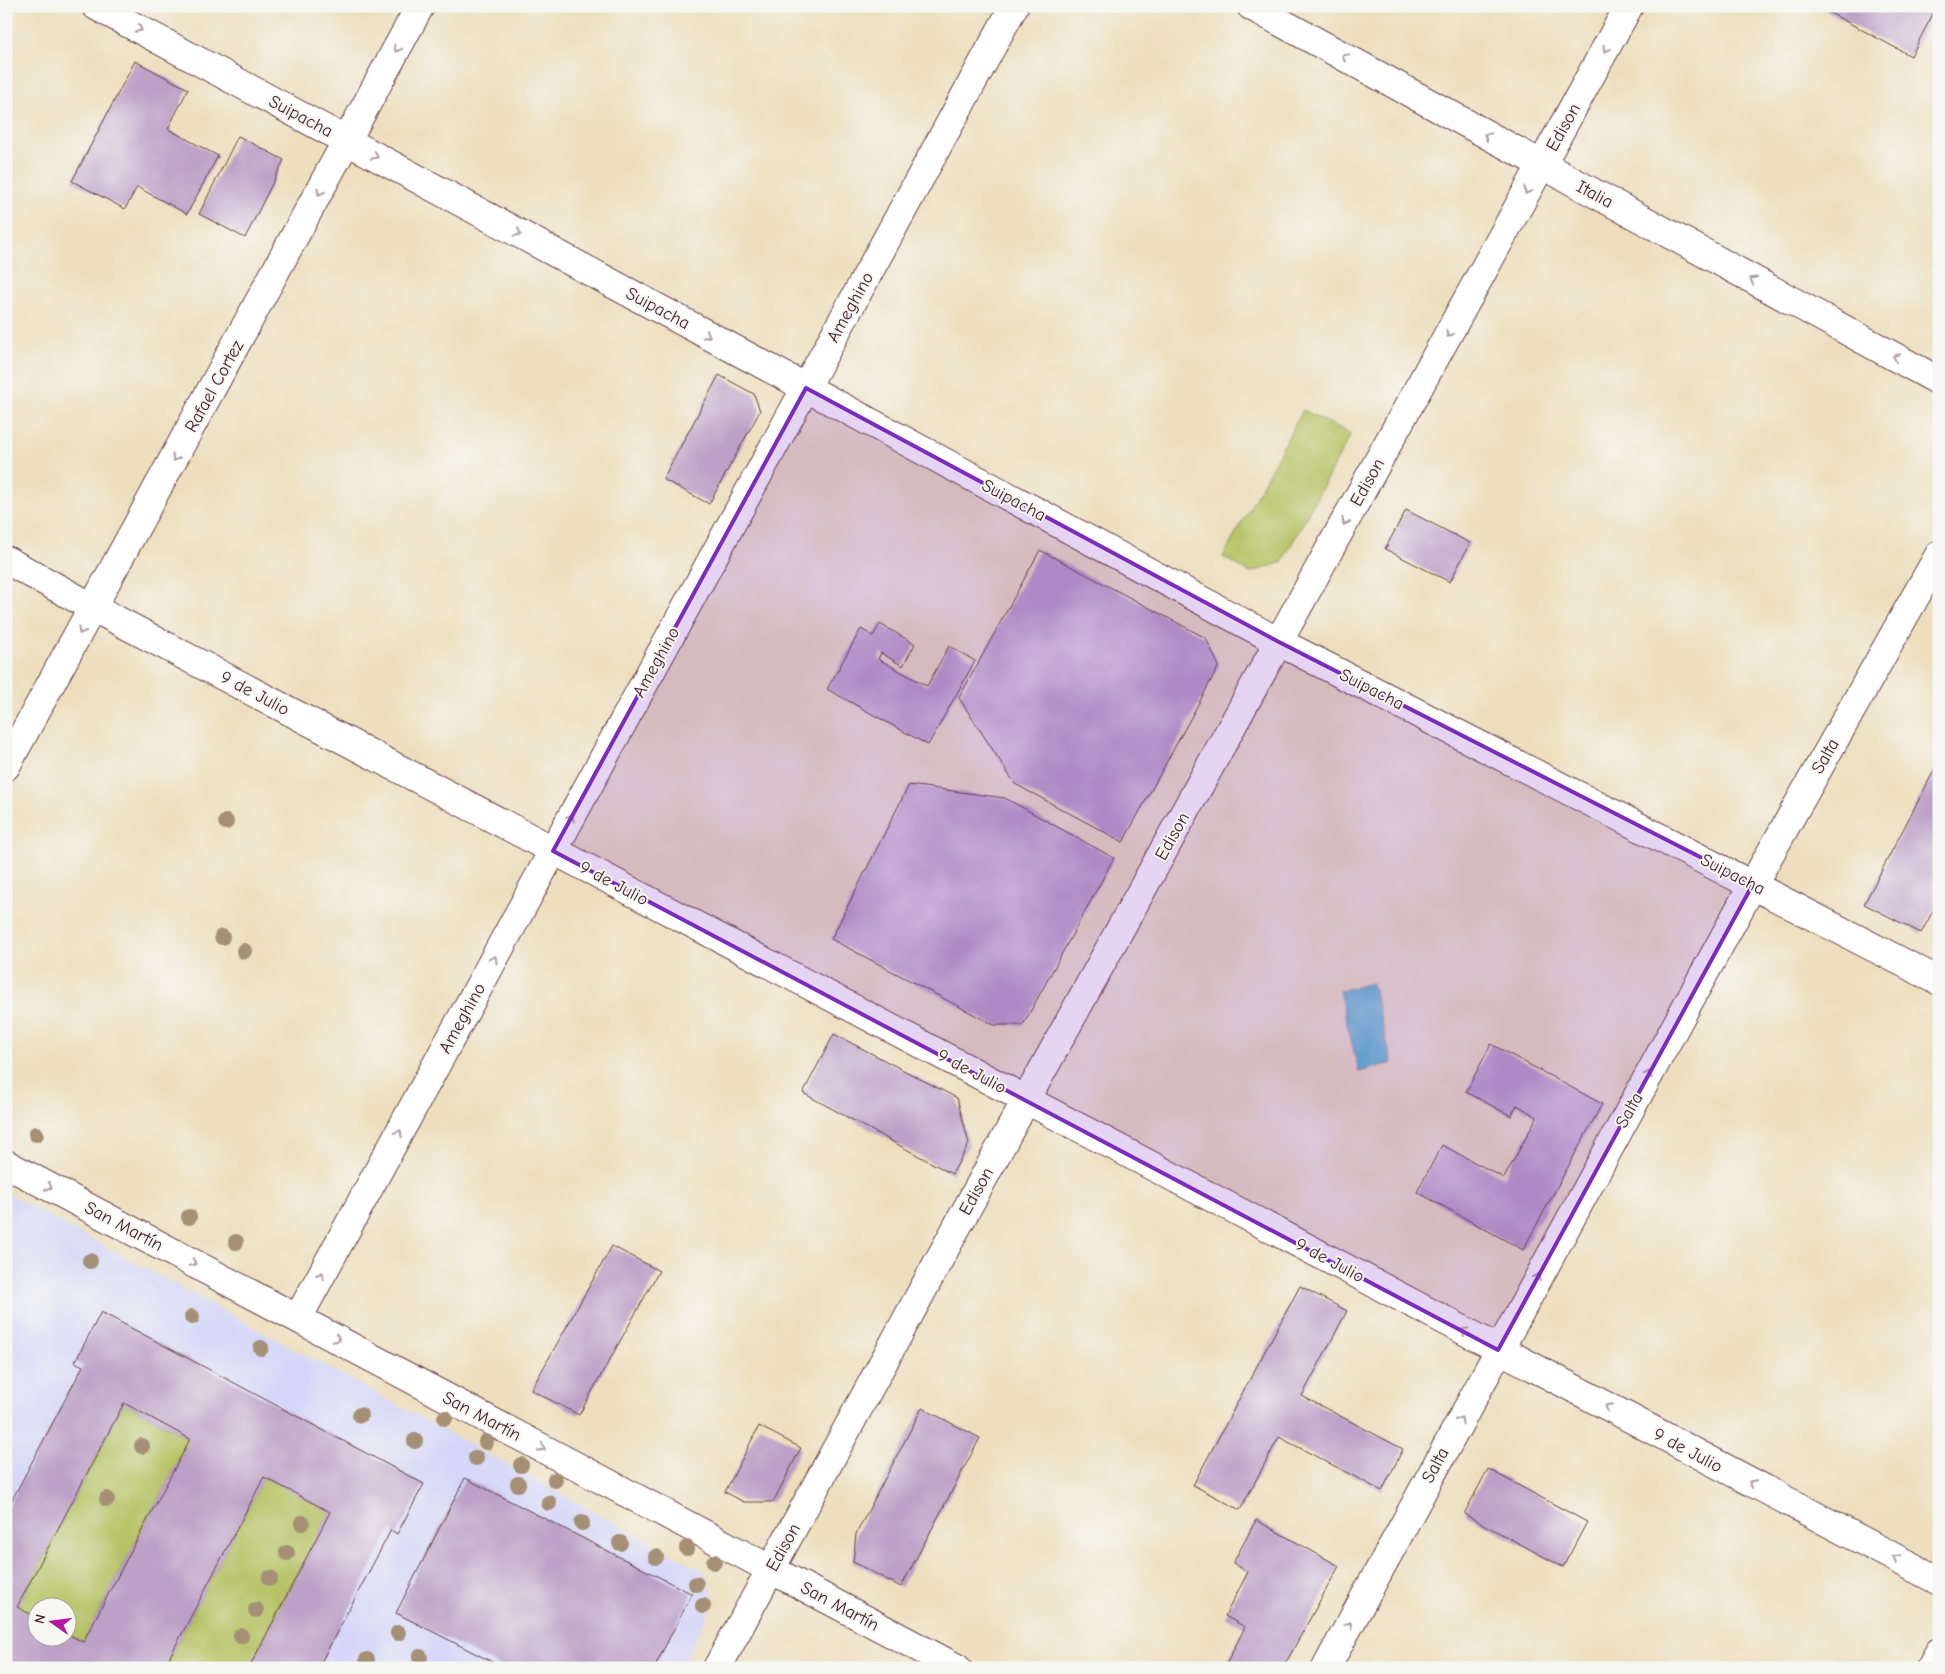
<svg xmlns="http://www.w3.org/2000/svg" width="1945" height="1674" font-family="'Comic Neue',sans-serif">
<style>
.built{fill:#d6d7f8;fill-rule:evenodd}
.green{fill:#b5c365;stroke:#807148}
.water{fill:#50b6cf;stroke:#4d6a7d}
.building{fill:#bba0c7;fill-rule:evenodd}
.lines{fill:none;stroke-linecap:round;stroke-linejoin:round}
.minor-casing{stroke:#623c41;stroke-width:30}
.minor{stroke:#fff;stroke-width:28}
.tree{fill:#a59076}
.oneway{stroke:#ae9aa0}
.marked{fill:#7b2cbf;fill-opacity:0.2;stroke:#7b2cbf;stroke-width:4;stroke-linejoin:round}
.labels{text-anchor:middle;stroke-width:4;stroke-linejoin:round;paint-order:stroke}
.street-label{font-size:18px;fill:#4a1f2b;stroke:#f6f6f2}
</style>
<rect width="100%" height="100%" fill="#f6f6f2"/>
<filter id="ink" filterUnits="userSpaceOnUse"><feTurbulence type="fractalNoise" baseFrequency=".02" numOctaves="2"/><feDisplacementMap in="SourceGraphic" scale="10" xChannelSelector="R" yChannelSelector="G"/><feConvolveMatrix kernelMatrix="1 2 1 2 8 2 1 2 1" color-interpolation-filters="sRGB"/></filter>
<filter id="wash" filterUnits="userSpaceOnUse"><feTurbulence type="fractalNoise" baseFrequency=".0096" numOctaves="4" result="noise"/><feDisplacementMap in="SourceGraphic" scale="20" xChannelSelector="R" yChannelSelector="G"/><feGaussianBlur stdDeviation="1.12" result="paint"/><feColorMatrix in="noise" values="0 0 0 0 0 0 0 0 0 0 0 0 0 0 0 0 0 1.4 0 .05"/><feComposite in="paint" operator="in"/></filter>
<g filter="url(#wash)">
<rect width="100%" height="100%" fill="#eddfbe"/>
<path class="built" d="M 6,1193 L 705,1572 L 715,1602 L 680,1668 L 6,1668 ZM 38,1606 L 68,1606 L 68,1636 L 38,1636 Z"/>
<path class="green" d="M 1303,410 L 1351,434 L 1282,562 L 1250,573 L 1223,557 Z
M 124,1403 L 190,1439 L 83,1642 L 68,1634 L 68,1606 L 38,1606 L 37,1618 L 17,1607 Z
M 264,1477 L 330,1512 L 249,1668 L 164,1668 Z"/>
<path class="water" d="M 1372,983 L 1392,1063 L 1359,1072 L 1339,991 Z"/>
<g id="blocks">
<path class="building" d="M 1817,6 L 1937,6 L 1911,56 Z
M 135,61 L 188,89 L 168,129 L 218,156 L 187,214 L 137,187 L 125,209 L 72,181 Z
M 238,136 L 284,160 L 245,238 L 199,214 Z
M 719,375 L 754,394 L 760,411 L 709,504 L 663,479 Z
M 1406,510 L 1470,543 L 1450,582 L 1385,549 Z
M 1040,550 L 1206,638 L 1219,666 L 1123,842 L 1015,784 L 959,698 Z
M 880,624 L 915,644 L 903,666 L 881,653 L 878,659 L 927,686 L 949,646 L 975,661 L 928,745 L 827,689 L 861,629 L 873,636 Z
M 1939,761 L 1939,900 L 1921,933 L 1864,904 Z
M 909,785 L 1005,798 L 1114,858 L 1023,1025 L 994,1025 L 831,939 Z
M 834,1034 L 957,1098 L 969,1144 L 952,1174 L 803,1093 Z
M 1491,1044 L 1602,1104 L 1523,1250 L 1417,1192 L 1442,1145 L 1504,1178 L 1537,1117 L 1517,1105 L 1511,1116 L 1466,1092 Z
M 612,1246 L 659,1271 L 579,1415 L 531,1390 Z
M 1300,1286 L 1347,1311 L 1302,1396 L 1403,1449 L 1382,1491 L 1279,1437 L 1240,1510 L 1193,1485 Z
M 101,1312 L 424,1484 L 397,1534 L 391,1530 L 318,1668 L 249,1668 L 330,1512 L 264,1477 L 164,1668 L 6,1668 L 6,1511 L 83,1366 L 75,1362 ZM 124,1403 L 190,1439 L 83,1642 L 68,1634 L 68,1636 L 38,1636 L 38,1618 L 17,1607 Z
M 922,1408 L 980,1438 L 901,1587 L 853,1562 L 856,1534 Z
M 759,1426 L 801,1448 L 773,1502 L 744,1502 L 725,1492 Z
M 1488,1469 L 1587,1522 L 1563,1567 L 1464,1514 Z
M 465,1478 L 692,1594 L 654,1668 L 504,1668 L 396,1613 Z
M 1256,1520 L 1339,1566 L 1283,1668 L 1224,1668 L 1245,1627 L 1225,1616 L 1248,1572 L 1233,1563 Z"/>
</g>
</g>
<g filter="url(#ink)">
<use href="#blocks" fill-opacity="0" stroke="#623c41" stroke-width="1"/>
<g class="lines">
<g class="minor-casing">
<path id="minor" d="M 96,6 L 1279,642 L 1939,981
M 1251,6 L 1939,381
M 6,560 L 94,608 L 1939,1581
M 6,766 L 420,6
M 6,1164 L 957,1668
M 298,1318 L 1014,6
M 717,1668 L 1026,1100 L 1629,6
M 1326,1668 L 1753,884 L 1939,555
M 1930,1668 L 1939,1652"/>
</g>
<use href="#minor" class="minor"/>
</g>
<g class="tree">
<circle cx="226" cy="822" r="8"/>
<circle cx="222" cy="937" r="8"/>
<circle cx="244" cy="951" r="8"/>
<circle cx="36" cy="1134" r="8"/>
<circle cx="189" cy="1217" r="8"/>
<circle cx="236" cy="1242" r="8"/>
<circle cx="90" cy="1261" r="8"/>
<circle cx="192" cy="1317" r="8"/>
<circle cx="261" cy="1348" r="8"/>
<circle cx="360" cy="1415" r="8"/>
<circle cx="445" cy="1418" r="8"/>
<circle cx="415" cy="1441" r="8"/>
<circle cx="486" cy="1442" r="8"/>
<circle cx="142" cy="1446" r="8"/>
<circle cx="476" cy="1458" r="8"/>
<circle cx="521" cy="1465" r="8"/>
<circle cx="555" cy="1480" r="8"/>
<circle cx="518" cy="1484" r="8"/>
<circle cx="107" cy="1499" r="8"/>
<circle cx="549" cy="1503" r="8"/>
<circle cx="302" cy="1523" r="8"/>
<circle cx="582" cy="1523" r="8"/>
<circle cx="620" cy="1543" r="8"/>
<circle cx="687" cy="1548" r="8"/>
<circle cx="287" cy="1553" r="8"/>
<circle cx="656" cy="1557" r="8"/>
<circle cx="714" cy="1562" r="8"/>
<circle cx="270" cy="1578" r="8"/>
<circle cx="696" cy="1584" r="8"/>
<circle cx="703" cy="1606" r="8"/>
<circle cx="256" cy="1610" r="8"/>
<circle cx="398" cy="1633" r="8"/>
<circle cx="241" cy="1636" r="8"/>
<circle cx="420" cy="1657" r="8"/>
<circle cx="367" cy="1660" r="8"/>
</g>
<defs><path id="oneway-chevron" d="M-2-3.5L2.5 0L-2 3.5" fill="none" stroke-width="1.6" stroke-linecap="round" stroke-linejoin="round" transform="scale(1.25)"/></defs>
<g class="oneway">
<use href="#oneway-chevron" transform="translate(139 29) rotate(28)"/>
<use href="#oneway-chevron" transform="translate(397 49) rotate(118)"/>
<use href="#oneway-chevron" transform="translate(1606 49) rotate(119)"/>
<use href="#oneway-chevron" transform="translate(1345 57) rotate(-151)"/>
<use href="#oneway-chevron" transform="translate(1487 136) rotate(-151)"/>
<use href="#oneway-chevron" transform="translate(375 156) rotate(28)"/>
<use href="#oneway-chevron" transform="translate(1527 191) rotate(119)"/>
<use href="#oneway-chevron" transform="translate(320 192) rotate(119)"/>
<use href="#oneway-chevron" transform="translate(518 233) rotate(28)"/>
<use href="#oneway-chevron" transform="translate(1753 280) rotate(-152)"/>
<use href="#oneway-chevron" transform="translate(1449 334) rotate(119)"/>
<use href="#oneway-chevron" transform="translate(707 335) rotate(28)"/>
<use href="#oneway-chevron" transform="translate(1896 357) rotate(-152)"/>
<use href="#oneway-chevron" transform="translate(175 458) rotate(119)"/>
<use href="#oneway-chevron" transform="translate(1345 522) rotate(119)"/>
<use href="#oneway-chevron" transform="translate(81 631) rotate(119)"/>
<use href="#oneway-chevron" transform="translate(571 817) rotate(-61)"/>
<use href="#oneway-chevron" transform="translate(494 959) rotate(-61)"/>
<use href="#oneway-chevron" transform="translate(1649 1074) rotate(-61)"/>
<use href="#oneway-chevron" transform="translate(399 1133) rotate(-61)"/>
<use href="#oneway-chevron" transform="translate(49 1187) rotate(28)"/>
<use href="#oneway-chevron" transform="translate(193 1263) rotate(28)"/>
<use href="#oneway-chevron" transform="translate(321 1275) rotate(-61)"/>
<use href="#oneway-chevron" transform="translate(1537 1277) rotate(-61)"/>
<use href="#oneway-chevron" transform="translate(1464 1331) rotate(-151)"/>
<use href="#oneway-chevron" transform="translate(337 1339) rotate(28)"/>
<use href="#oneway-chevron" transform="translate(1608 1407) rotate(-152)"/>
<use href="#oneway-chevron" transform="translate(1460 1420) rotate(-62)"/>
<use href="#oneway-chevron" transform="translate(542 1448) rotate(28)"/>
<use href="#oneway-chevron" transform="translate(1752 1483) rotate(-152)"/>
<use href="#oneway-chevron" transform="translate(1896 1558) rotate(-152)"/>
<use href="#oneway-chevron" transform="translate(1349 1625) rotate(-62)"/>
</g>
</g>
<path class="marked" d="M 806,388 L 1279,642 L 1753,884 L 1498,1350 L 553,851 Z"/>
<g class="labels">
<g class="street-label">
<text transform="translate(301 116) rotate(28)" y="6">Suipacha</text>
<text transform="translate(1563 127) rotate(-61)" y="6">Edison</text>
<text transform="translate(1595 194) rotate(28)" y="6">Italia</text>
<text transform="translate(850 307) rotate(-61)" y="6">Ameghino</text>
<text transform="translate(658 308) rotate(28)" y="6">Suipacha</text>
<text transform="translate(214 386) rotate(-61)" y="6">Rafael Cortez</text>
<text transform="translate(1367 482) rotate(-61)" y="6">Edison</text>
<text transform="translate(1014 500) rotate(28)" y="6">Suipacha</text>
<text transform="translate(656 662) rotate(-61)" y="6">Ameghino</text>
<text transform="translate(1372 689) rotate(27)" y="6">Suipacha</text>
<text transform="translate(255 693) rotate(28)" y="6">9 de Julio</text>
<text transform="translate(1825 756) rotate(-60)" y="6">Salta</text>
<text transform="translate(1172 836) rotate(-61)" y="6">Edison</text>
<text transform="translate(1733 874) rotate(27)" y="6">Suipacha</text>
<text transform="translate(614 883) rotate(28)" y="6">9 de Julio</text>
<text transform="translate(462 1018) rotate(-61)" y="6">Ameghino</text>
<text transform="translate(972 1071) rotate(28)" y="6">9 de Julio</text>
<text transform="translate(1629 1110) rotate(-61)" y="6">Salta</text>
<text transform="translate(976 1191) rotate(-61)" y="6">Edison</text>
<text transform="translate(124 1226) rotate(28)" y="6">San Martín</text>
<text transform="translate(1330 1260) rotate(28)" y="6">9 de Julio</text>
<text transform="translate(482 1416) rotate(28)" y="6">San Martín</text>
<text transform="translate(1688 1450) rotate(28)" y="6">9 de Julio</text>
<text transform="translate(1435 1465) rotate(-62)" y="6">Salta</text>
<text transform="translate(783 1547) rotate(-61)" y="6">Edison</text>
<text transform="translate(840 1606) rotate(28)" y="6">San Martín</text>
</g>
</g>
<rect width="1945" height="1674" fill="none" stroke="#f6f6f2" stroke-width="25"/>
<g transform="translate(52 1622) rotate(284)"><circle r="24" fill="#f6f6f2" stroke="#b1a0a2"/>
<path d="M0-4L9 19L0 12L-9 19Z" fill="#b5179e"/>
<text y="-8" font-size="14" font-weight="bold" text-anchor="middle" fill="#4a1f2b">N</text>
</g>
</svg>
